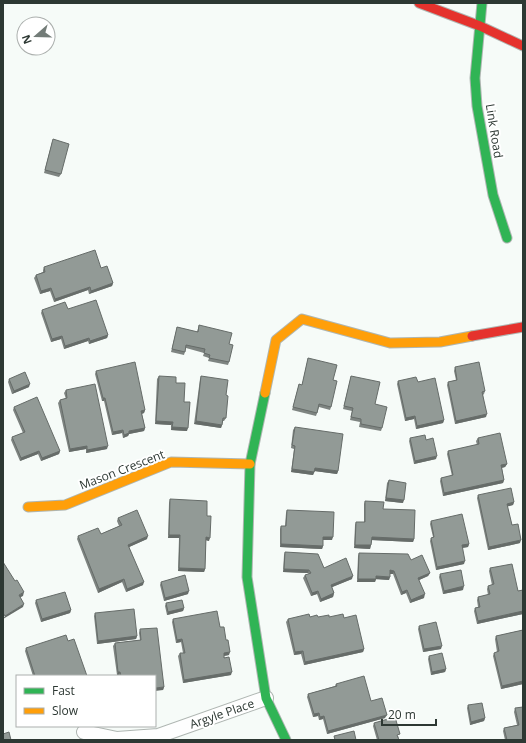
<svg xmlns="http://www.w3.org/2000/svg" width="526" height="743" font-family="'Open Sans',sans-serif">
<style>
.lines{fill:none;stroke-linecap:round;stroke-linejoin:round}
.street-casing{stroke:#afb6b2;stroke-width:16}
.fast-casing{stroke:#afb6b2;stroke-width:11}
.slow-casing{stroke:#afb6b2;stroke-width:11}
.jam-casing{stroke:#afb6b2;stroke-width:11}
.street{stroke:#fefefe;stroke-width:14}
.fast{stroke:#30b455;stroke-width:9}
.slow{stroke:#ff9f0a;stroke-width:9}
.jam{stroke:#e5322d;stroke-width:9}
.wall{fill:#7e8481}
.shaded-wall{fill:#666c69}
.building{fill:#929a96;stroke:#666c69}
.labels{text-anchor:middle;stroke-width:4;stroke-linejoin:round;paint-order:stroke}
.street-label{font-size:12px;fill:#2d3833;stroke:#fff}
</style>
<rect width="100%" height="100%" fill="#f6fbf8"/>
<g class="lines">
<g class="street-casing">
<path id="street" d="M 84,732 L 117,739 L 158,736 L 266,698"/>
</g>
<g class="fast-casing">
<path id="fast" d="M 482,3 L 475,78 L 477,106 L 493,195 L 507,238
M 265,393 L 250,464 L 247,577 L 266,698 L 286,740"/>
</g>
<g class="slow-casing">
<path id="slow" d="M 265,393 L 276,340 L 302,319 L 390,343 L 440,342 L 472,336
M 28,507 L 65,505 L 171,462 L 250,464"/>
</g>
<g class="jam-casing">
<path id="jam" d="M 419,3 L 480,26 L 523,46
M 472,336 L 523,327"/>
</g>
<use href="#street" class="street"/>
<use href="#fast" class="fast"/>
<use href="#slow" class="slow"/>
<use href="#jam" class="jam"/>
</g>
<path class="wall" d="M 52,142 L 61,174 L 59,177 L 44,173 Z
M 44,267 L 101,268 L 113,283 L 112,286 L 89,294 L 88,290 L 54,302 L 50,291 L 40,294 L 34,278 L 36,275 L 43,272 L 43,270 Z
M 68,309 L 108,335 L 107,338 L 89,344 L 88,341 L 64,349 L 61,339 L 51,342 L 41,313 L 42,310 Z
M 199,325 L 229,344 L 229,362 L 228,365 L 208,361 L 209,358 L 203,356 L 204,353 L 186,348 L 184,355 L 171,352 L 177,327 L 197,332 Z
M 308,358 L 333,380 L 331,407 L 330,410 L 319,407 L 316,416 L 292,410 L 299,384 L 302,385 Z
M 455,367 L 485,391 L 484,394 L 483,395 L 486,417 L 455,424 L 447,385 L 448,382 L 456,380 L 454,371 Z
M 96,371 L 145,410 L 144,413 L 142,414 L 145,428 L 144,431 L 129,434 L 128,436 L 123,438 L 122,433 L 112,435 L 104,401 L 102,401 L 95,374 Z
M 159,376 L 176,383 L 184,402 L 187,431 L 171,430 L 171,425 L 155,424 L 157,379 Z
M 201,376 L 226,395 L 226,418 L 224,421 L 223,421 L 221,428 L 194,424 L 200,379 Z
M 351,376 L 375,404 L 382,428 L 381,431 L 359,427 L 360,422 L 350,420 L 352,411 L 343,409 Z
M 9,379 L 29,387 L 12,394 L 8,382 Z
M 398,381 L 418,382 L 444,420 L 443,423 L 416,429 L 414,419 L 405,421 L 397,384 Z
M 66,390 L 107,449 L 86,453 L 86,449 L 69,452 L 58,403 L 60,400 L 66,399 L 64,393 Z
M 14,407 L 60,451 L 59,454 L 41,461 L 38,454 L 20,461 L 11,440 L 12,437 L 23,433 L 13,410 Z
M 295,427 L 338,471 L 337,474 L 315,471 L 313,475 L 291,472 L 294,449 L 291,448 L 293,430 Z
M 410,438 L 436,459 L 414,464 L 409,441 Z
M 478,438 L 507,464 L 505,467 L 502,468 L 504,480 L 503,483 L 443,496 L 440,481 L 441,478 L 452,476 L 447,454 L 448,451 L 477,445 L 476,441 Z
M 389,480 L 403,503 L 385,501 L 387,483 Z
M 478,495 L 514,502 L 513,505 L 507,506 L 512,525 L 520,543 L 488,550 L 477,498 Z
M 170,499 L 207,516 L 209,541 L 206,540 L 205,569 L 204,572 L 178,571 L 179,538 L 168,538 L 169,503 Z
M 365,501 L 383,509 L 414,539 L 413,542 L 372,540 L 370,549 L 354,548 L 355,525 L 356,522 L 364,522 L 364,504 Z
M 287,510 L 332,540 L 323,540 L 323,546 L 322,549 L 280,547 L 280,529 L 281,526 L 285,526 L 286,513 Z
M 118,518 L 147,539 L 129,547 L 143,585 L 126,592 L 122,582 L 98,593 L 77,539 L 78,536 L 101,534 L 119,526 L 117,521 Z
M 431,521 L 469,544 L 468,547 L 462,548 L 464,564 L 436,570 L 430,541 L 431,538 L 433,537 L 430,524 Z
M 285,552 L 324,568 L 352,579 L 332,587 L 334,593 L 333,597 L 320,602 L 317,594 L 311,596 L 303,578 L 305,575 L 309,574 L 308,573 L 283,572 L 284,555 Z
M 359,553 L 411,560 L 430,573 L 428,576 L 419,580 L 424,598 L 410,603 L 406,593 L 401,595 L 393,574 L 390,574 L 389,580 L 376,579 L 375,582 L 357,582 L 358,556 Z
M 490,568 L 518,591 L 523,590 L 523,614 L 477,624 L 474,611 L 475,608 L 478,607 L 477,600 L 478,597 L 488,595 L 487,589 L 488,586 L 492,585 L 489,571 Z
M 440,574 L 463,590 L 443,594 L 439,577 Z
M 161,582 L 188,594 L 164,601 L 160,585 Z
M 36,600 L 71,610 L 70,613 L 41,622 L 35,603 Z
M 166,603 L 184,608 L 183,611 L 167,615 L 165,606 Z
M 95,613 L 137,636 L 136,639 L 97,644 L 94,616 Z
M 310,617 L 344,618 L 364,649 L 363,652 L 304,665 L 301,654 L 294,655 L 286,622 L 288,619 Z
M 173,619 L 220,627 L 229,655 L 224,656 L 231,675 L 183,683 L 178,656 L 180,653 L 183,653 L 181,642 L 176,643 L 172,622 Z
M 419,626 L 441,649 L 423,652 L 418,629 Z
M 140,629 L 164,687 L 163,690 L 155,676 L 119,676 L 119,675 L 117,675 L 113,646 L 115,643 L 140,640 L 139,633 Z
M 523,630 L 523,684 L 501,689 L 493,656 L 494,653 L 497,652 L 495,639 L 496,636 Z
M 26,648 L 87,676 L 33,676 L 25,651 Z
M 429,656 L 446,669 L 445,672 L 431,675 L 428,659 Z
M 336,684 L 371,701 L 385,718 L 327,734 L 323,719 L 319,720 L 318,716 L 313,717 L 307,697 L 308,694 L 335,686 Z
M 468,705 L 485,718 L 484,721 L 470,725 L 467,708 Z
M 515,708 L 523,740 L 505,740 L 503,731 L 504,728 L 517,725 L 514,712 Z
M 374,723 L 399,737 L 398,738 L 399,740 L 377,740 L 373,726 Z"/>
<path class="shaded-wall" d="M 113,283 L 112,286 L 89,294 L 91,291 Z
M 90,287 L 88,290 L 54,302 L 55,299 Z
M 51,288 L 50,291 L 40,294 L 41,291 Z
M 108,335 L 107,338 L 89,344 L 90,341 Z
M 62,336 L 61,339 L 51,342 L 52,339 Z
M 89,338 L 88,341 L 64,349 L 65,346 Z
M 30,384 L 29,387 L 12,394 L 14,391 Z
M 103,398 L 105,398 L 104,401 L 102,401 Z
M 145,410 L 144,413 L 140,414 L 141,411 Z
M 487,414 L 486,417 L 455,424 L 456,421 Z
M 415,416 L 414,419 L 405,421 L 406,418 Z
M 444,420 L 443,423 L 416,429 L 417,426 Z
M 156,421 L 173,422 L 171,425 L 155,424 Z
M 196,421 L 222,425 L 221,428 L 194,424 Z
M 172,427 L 188,428 L 187,431 L 171,430 Z
M 145,428 L 144,431 L 129,434 L 128,436 L 123,438 L 124,435 L 129,431 Z
M 123,430 L 122,433 L 112,435 L 113,432 Z
M 87,446 L 86,449 L 69,452 L 70,449 Z
M 108,446 L 107,449 L 86,453 L 87,450 Z
M 39,451 L 38,454 L 20,461 L 21,458 Z
M 60,451 L 59,454 L 41,461 L 42,458 Z
M 437,456 L 436,459 L 414,464 L 415,461 Z
M 507,464 L 505,467 L 500,468 L 501,465 Z
M 315,468 L 338,471 L 337,474 L 314,471 Z
M 292,469 L 314,472 L 313,475 L 291,472 Z
M 504,480 L 503,483 L 443,496 L 444,493 Z
M 386,498 L 404,500 L 403,503 L 385,501 Z
M 514,502 L 513,505 L 506,507 L 507,504 Z
M 169,535 L 180,535 L 179,538 L 168,538 Z
M 148,536 L 147,539 L 127,548 L 128,545 Z
M 206,537 L 210,538 L 209,541 L 205,540 Z
M 323,537 L 333,537 L 332,540 L 322,540 Z
M 372,537 L 414,539 L 413,542 L 371,540 Z
M 521,540 L 520,543 L 488,550 L 489,547 Z
M 281,544 L 323,546 L 322,549 L 280,547 Z
M 469,544 L 468,547 L 461,548 L 462,545 Z
M 355,545 L 371,545 L 370,549 L 354,548 Z
M 465,561 L 464,564 L 436,570 L 437,567 Z
M 179,568 L 205,569 L 204,572 L 178,571 Z
M 284,569 L 309,570 L 308,573 L 283,572 Z
M 390,570 L 394,571 L 393,574 L 389,574 Z
M 430,573 L 428,576 L 417,581 L 418,578 Z
M 353,576 L 352,579 L 330,588 L 331,585 Z
M 376,576 L 390,577 L 389,580 L 375,579 Z
M 124,579 L 122,582 L 98,593 L 99,589 Z
M 358,579 L 376,579 L 375,582 L 357,582 Z
M 144,582 L 143,585 L 126,592 L 127,589 Z
M 464,586 L 463,590 L 443,594 L 444,591 Z
M 407,590 L 406,593 L 401,595 L 402,592 Z
M 189,591 L 188,594 L 164,601 L 165,598 Z
M 318,591 L 317,594 L 311,596 L 312,593 Z
M 24,592 L 23,596 L 17,599 L 19,595 Z
M 334,593 L 333,597 L 320,602 L 321,599 Z
M 425,594 L 424,598 L 410,603 L 411,600 Z
M 24,604 L 23,607 L 3,619 L 5,616 Z
M 184,608 L 183,611 L 167,615 L 168,612 Z
M 71,610 L 70,613 L 41,622 L 42,619 Z
M 523,611 L 523,614 L 477,624 L 478,621 Z
M 137,636 L 136,639 L 97,644 L 98,641 Z
M 182,639 L 181,642 L 176,643 L 177,640 Z
M 442,646 L 441,649 L 423,652 L 424,649 Z
M 364,649 L 363,652 L 304,665 L 305,662 Z
M 303,651 L 301,654 L 294,655 L 295,652 Z
M 230,652 L 229,655 L 223,656 L 224,653 Z
M 446,669 L 445,672 L 431,675 L 432,672 Z
M 118,672 L 120,672 L 119,675 L 117,675 Z
M 232,672 L 231,675 L 183,683 L 184,680 Z
M 523,681 L 523,684 L 501,689 L 502,686 Z
M 164,687 L 163,690 L 155,691 L 155,688 Z
M 319,713 L 318,716 L 313,717 L 314,714 Z
M 387,715 L 385,718 L 327,734 L 328,731 Z
M 324,716 L 323,719 L 319,720 L 320,717 Z
M 485,718 L 484,721 L 470,725 L 471,722 Z"/>
<path class="building" d="M 53,139 L 69,144 L 61,174 L 45,170 Z
M 95,250 L 101,268 L 107,266 L 113,283 L 91,291 L 90,287 L 55,299 L 51,288 L 41,291 L 36,275 L 45,272 L 44,267 Z
M 96,300 L 108,335 L 90,341 L 89,338 L 65,346 L 62,336 L 52,339 L 42,310 L 65,302 L 68,309 Z
M 199,325 L 232,333 L 229,344 L 233,345 L 229,362 L 209,358 L 210,355 L 204,353 L 205,349 L 186,345 L 185,352 L 172,349 L 177,327 L 198,332 Z
M 308,358 L 337,365 L 333,380 L 337,381 L 331,407 L 319,404 L 317,413 L 293,407 L 299,384 L 302,385 Z
M 135,362 L 145,410 L 141,411 L 145,428 L 129,431 L 129,433 L 124,435 L 123,430 L 113,432 L 105,398 L 103,398 L 96,371 Z
M 479,362 L 485,391 L 482,392 L 487,414 L 456,421 L 448,382 L 457,380 L 455,367 Z
M 25,372 L 30,384 L 14,391 L 9,379 Z
M 159,376 L 176,377 L 176,383 L 185,383 L 184,402 L 190,402 L 188,428 L 172,427 L 173,422 L 156,421 Z
M 201,376 L 228,380 L 226,395 L 228,396 L 226,418 L 223,418 L 222,425 L 196,421 Z
M 351,376 L 380,382 L 375,404 L 387,407 L 382,428 L 361,424 L 361,419 L 351,417 L 353,408 L 344,406 Z
M 416,377 L 418,382 L 435,378 L 444,420 L 417,426 L 415,416 L 406,418 L 398,381 Z
M 95,384 L 108,446 L 87,450 L 87,446 L 70,449 L 60,400 L 67,398 L 66,390 Z
M 37,397 L 60,451 L 42,458 L 39,451 L 21,458 L 12,437 L 25,432 L 14,407 Z
M 295,427 L 343,434 L 338,471 L 315,468 L 314,472 L 292,469 L 295,446 L 292,445 Z
M 500,433 L 507,464 L 501,465 L 504,480 L 444,493 L 441,478 L 453,475 L 448,451 L 479,444 L 478,438 Z
M 425,435 L 426,440 L 433,438 L 437,456 L 415,461 L 410,438 Z
M 389,480 L 406,483 L 404,500 L 386,498 Z
M 511,488 L 514,502 L 507,504 L 512,525 L 518,524 L 521,540 L 489,547 L 478,495 Z
M 170,499 L 207,501 L 207,516 L 211,516 L 210,538 L 206,537 L 205,569 L 179,568 L 180,535 L 169,535 Z
M 365,501 L 384,502 L 383,509 L 415,510 L 414,539 L 372,537 L 371,545 L 355,545 L 356,522 L 365,522 Z
M 137,510 L 148,536 L 128,545 L 144,582 L 127,589 L 124,579 L 99,589 L 78,536 L 98,528 L 101,534 L 122,525 L 118,518 Z
M 287,510 L 334,512 L 333,537 L 323,537 L 323,546 L 281,544 L 281,526 L 286,526 Z
M 462,514 L 469,544 L 462,545 L 465,561 L 437,567 L 431,538 L 434,537 L 431,521 Z
M 285,552 L 318,554 L 324,568 L 346,558 L 353,576 L 331,585 L 334,593 L 321,599 L 318,591 L 312,593 L 305,575 L 311,573 L 309,570 L 284,569 Z
M 359,553 L 408,554 L 411,560 L 422,555 L 430,573 L 418,578 L 425,594 L 411,600 L 407,590 L 402,592 L 394,571 L 390,570 L 390,577 L 376,576 L 376,579 L 358,579 Z
M 3,562 L 15,581 L 17,580 L 24,592 L 19,595 L 24,604 L 5,616 L 3,613 Z
M 512,564 L 518,591 L 523,590 L 523,611 L 478,621 L 475,608 L 480,607 L 478,597 L 490,594 L 488,586 L 494,584 L 490,568 Z
M 461,570 L 464,586 L 444,591 L 440,574 Z
M 185,575 L 189,591 L 165,598 L 161,582 Z
M 65,592 L 71,610 L 42,619 L 36,600 Z
M 182,600 L 184,608 L 168,612 L 166,603 Z
M 134,609 L 137,636 L 98,641 L 95,613 Z
M 217,611 L 220,627 L 224,627 L 226,640 L 228,640 L 230,652 L 224,653 L 224,658 L 229,657 L 232,672 L 184,680 L 180,653 L 185,653 L 182,639 L 177,640 L 173,619 Z
M 309,614 L 310,617 L 317,615 L 318,617 L 329,615 L 329,617 L 343,614 L 344,618 L 356,615 L 364,649 L 305,662 L 303,651 L 295,652 L 288,619 Z
M 436,622 L 442,646 L 424,649 L 419,626 Z
M 157,628 L 164,687 L 155,688 L 155,676 L 121,676 L 120,672 L 118,672 L 115,643 L 141,640 L 140,629 Z
M 523,630 L 523,681 L 502,686 L 494,653 L 499,651 L 496,636 Z
M 66,635 L 68,641 L 74,639 L 87,676 L 35,676 L 26,648 Z
M 442,653 L 446,669 L 432,672 L 429,656 Z
M 364,676 L 371,701 L 382,698 L 387,715 L 328,731 L 324,716 L 320,717 L 319,713 L 314,714 L 308,694 L 337,686 L 336,684 Z
M 482,703 L 485,718 L 471,722 L 468,705 Z
M 523,707 L 523,740 L 507,740 L 504,728 L 519,725 L 515,708 Z
M 395,717 L 400,734 L 397,735 L 399,740 L 379,740 L 374,723 Z
M 354,731 L 356,740 L 335,740 L 334,736 Z
M 9,732 L 11,740 L 3,740 L 3,734 Z"/>
<g class="labels">
<g class="street-label">
<text transform="translate(494 131) rotate(81)" y="4">Link Road</text>
<text transform="translate(122 470) rotate(-21)" y="4">Mason Crescent</text>
<text transform="translate(222 714) rotate(-19)" y="4">Argyle Place</text>
</g>
</g>
<rect width="526" height="743" fill="none" stroke="#2d3833" stroke-width="8"/>
<rect x="16" y="675" width="140" height="52" fill="#ffffff" stroke="#abafad"/>
<rect x="24" y="688" width="20" height="6" fill="#30b455" stroke="#abafad"/>
<text x="52" y="695" font-size="12" fill="#2d3833">Fast</text>
<rect x="24" y="708" width="20" height="6" fill="#ff9f0a" stroke="#abafad"/>
<text x="52" y="715" font-size="12" fill="#2d3833">Slow</text>
<g transform="translate(36 36) rotate(250)"><circle r="19" fill="#ffffff" stroke="#abafad"/>
<path d="M0-3L7 15L0 10L-7 15Z" fill="#737c78"/>
<text y="-6" font-size="11" font-weight="bold" text-anchor="middle" fill="#2d3833">N</text>
</g>
<path d="M382 719v6h54v-6" fill="none" stroke="#2d3833" stroke-width="2"/>
<text x="388" y="719" font-size="12" fill="#2d3833" stroke="#ffffff" stroke-width="3" paint-order="stroke">20 m</text>
</svg>
